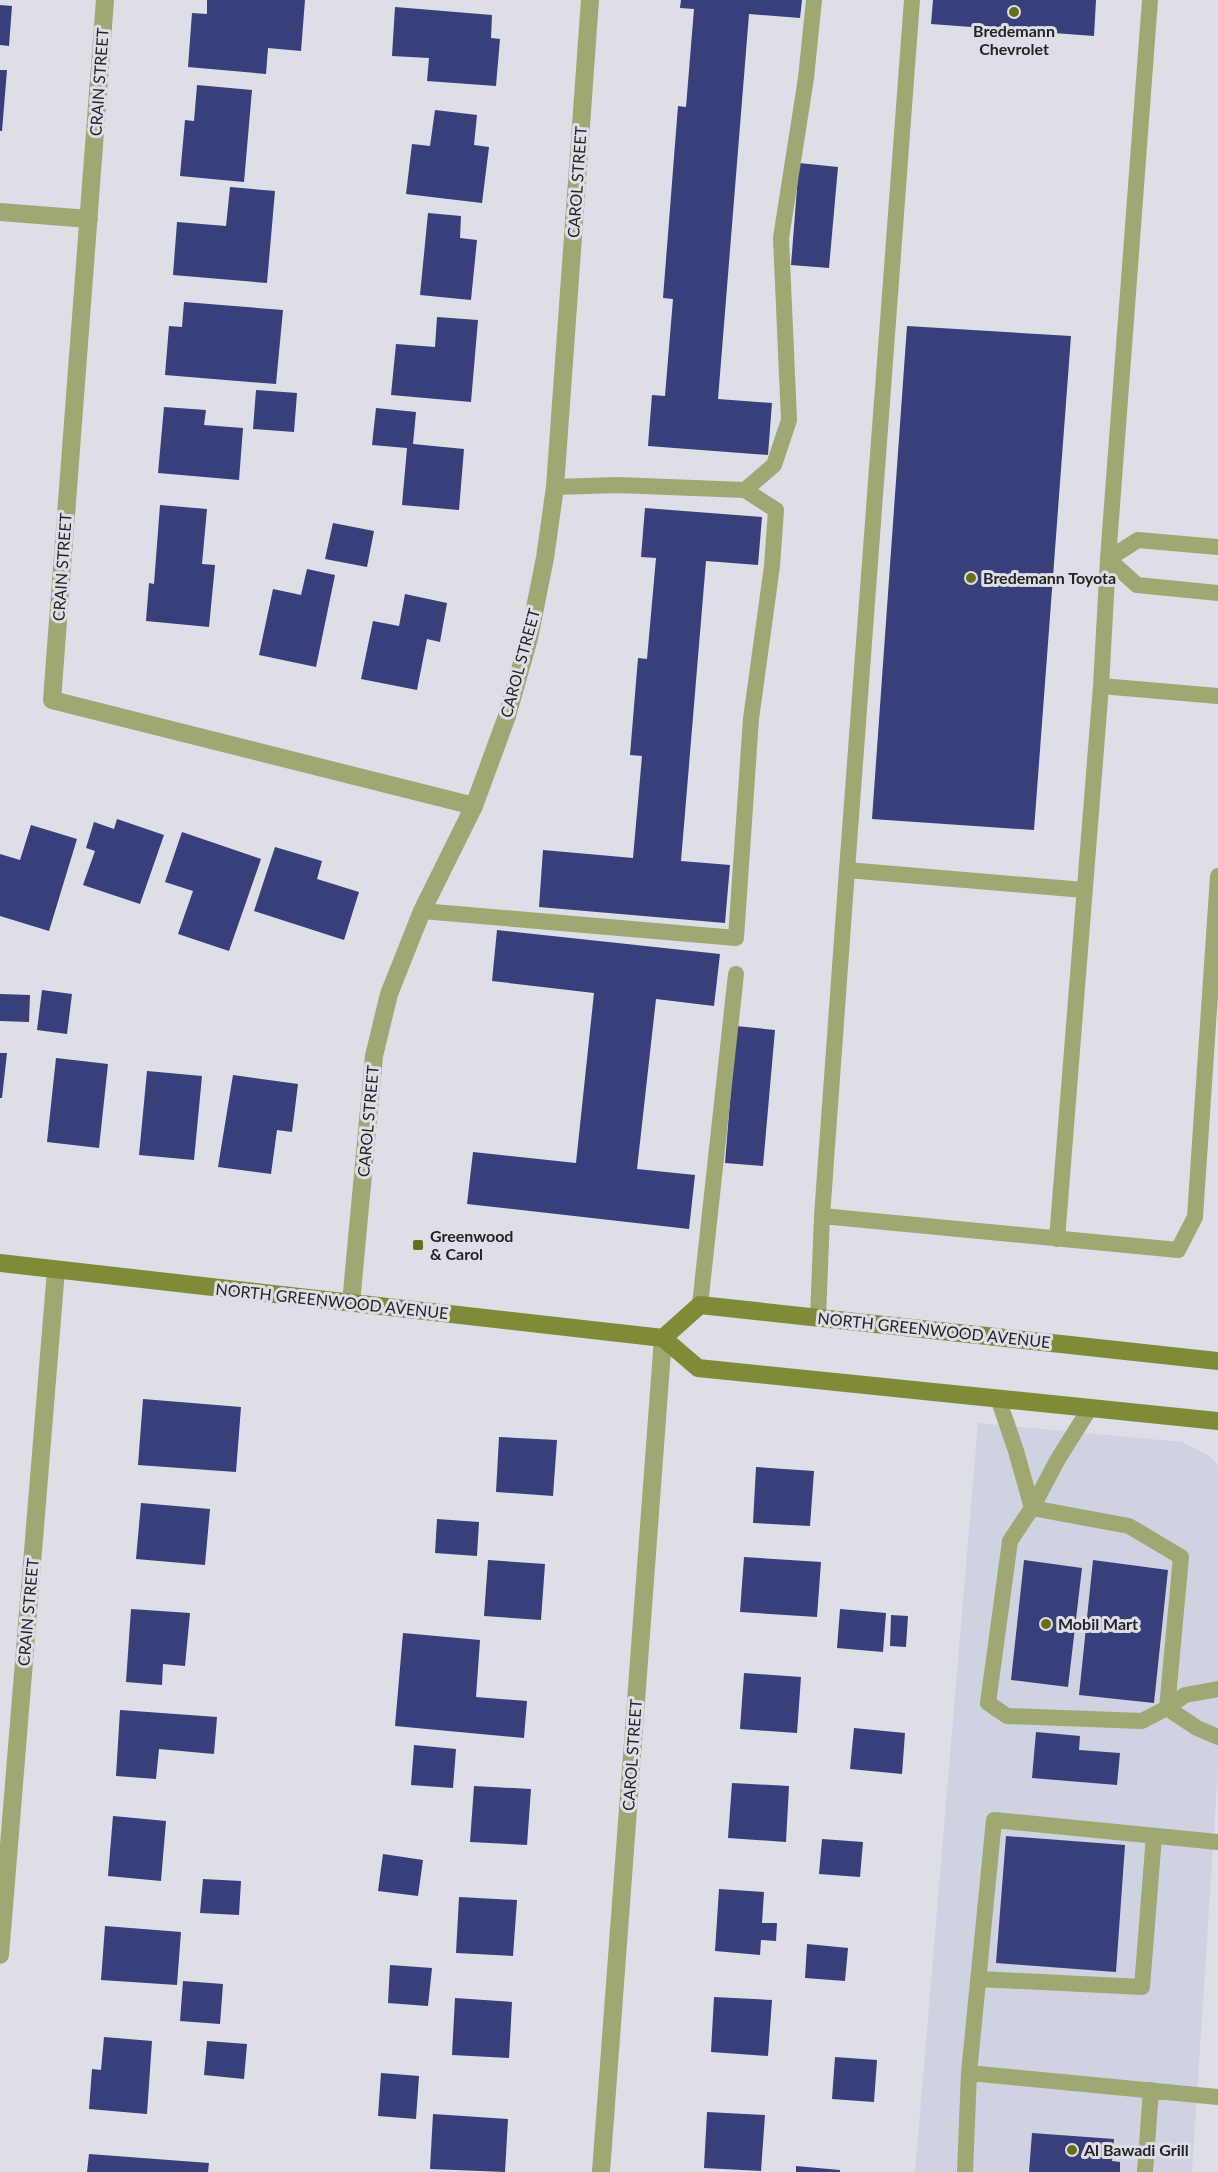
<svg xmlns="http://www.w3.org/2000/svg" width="1218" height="2172" font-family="Lato,sans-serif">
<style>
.built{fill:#cfd2e1}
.building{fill:#393f7a}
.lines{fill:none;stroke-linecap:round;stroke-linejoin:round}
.service{stroke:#9fa773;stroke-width:16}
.minor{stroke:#9fa773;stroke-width:18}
.secondary{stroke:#818a36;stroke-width:18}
.poi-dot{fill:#676f16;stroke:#dddee6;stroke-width:2}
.labels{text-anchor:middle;stroke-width:6;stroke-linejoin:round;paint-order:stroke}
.poi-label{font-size:16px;font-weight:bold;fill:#232427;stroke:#dddee6;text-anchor:start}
.street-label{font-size:16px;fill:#232427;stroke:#dddee6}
</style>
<rect width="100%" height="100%" fill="#dddee6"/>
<path class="built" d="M 978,1423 L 1182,1442 L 1211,1457 L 1218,1466 L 1218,1770 L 1192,2172 L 915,2172 Z"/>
<path class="building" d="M 207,0 L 305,0 L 301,51 L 268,48 L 266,74 L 188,67 L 192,13 L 207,14 Z
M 681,0 L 802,0 L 800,18 L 749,14 L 718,399 L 772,403 L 768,455 L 648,446 L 652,395 L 665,396 L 673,299 L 663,298 L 678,106 L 686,107 L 694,9 L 680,8 Z
M 933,0 L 1096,0 L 1094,36 L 931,24 Z
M 0,5 L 12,6 L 9,46 L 0,45 Z
M 395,7 L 492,15 L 491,38 L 500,39 L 496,86 L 427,81 L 429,58 L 392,56 Z
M 0,70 L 7,70 L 2,131 L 0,131 Z
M 197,85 L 252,90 L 244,182 L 180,176 L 185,120 L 194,121 Z
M 435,110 L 477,115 L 474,145 L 489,147 L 482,203 L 406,194 L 412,144 L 430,146 Z
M 799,163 L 838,167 L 829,268 L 791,265 Z
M 230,187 L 275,191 L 267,283 L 173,275 L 177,222 L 226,226 Z
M 428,213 L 461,216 L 460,238 L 477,240 L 471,300 L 420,295 Z
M 184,302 L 283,310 L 276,384 L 165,375 L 169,326 L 182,327 Z
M 437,317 L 478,320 L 471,402 L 391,395 L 396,344 L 435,347 Z
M 907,326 L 1071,336 L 1034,830 L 872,819 Z
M 256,390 L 297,393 L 294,432 L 253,429 Z
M 164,407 L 206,410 L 204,425 L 243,428 L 239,480 L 158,473 Z
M 376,408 L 416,412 L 413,444 L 464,449 L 459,510 L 402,505 L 407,448 L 372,445 Z
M 160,505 L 207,509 L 202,564 L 215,565 L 209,627 L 146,621 L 149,583 L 154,584 Z
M 645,508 L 762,517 L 758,565 L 706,561 L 681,861 L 730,865 L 725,923 L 539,907 L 543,850 L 633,858 L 642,756 L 630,755 L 638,658 L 647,659 L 656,558 L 641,557 Z
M 333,523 L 374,531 L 367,567 L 325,559 Z
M 307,569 L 335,575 L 316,667 L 259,655 L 273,589 L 301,595 Z
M 405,594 L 447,603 L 440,642 L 427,639 L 417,690 L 361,679 L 373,621 L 399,626 Z
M 117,819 L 164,835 L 140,904 L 83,885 L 95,851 L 86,848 L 94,822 L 114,829 Z
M 31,825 L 77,839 L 49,931 L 0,916 L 0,854 L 20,860 Z
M 182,832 L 261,859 L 229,951 L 178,934 L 193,891 L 165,882 Z
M 275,847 L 322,861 L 317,879 L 359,892 L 344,940 L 254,911 Z
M 497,930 L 720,954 L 714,1006 L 656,999 L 637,1169 L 695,1175 L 689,1229 L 467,1204 L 473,1152 L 576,1163 L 594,993 L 492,981 Z
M 42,990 L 72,994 L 67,1034 L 37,1030 Z
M 0,994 L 30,995 L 29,1022 L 0,1021 Z
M 736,1026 L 775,1030 L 763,1166 L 725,1163 Z
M 0,1053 L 7,1053 L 2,1098 L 0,1098 Z
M 56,1058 L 108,1064 L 99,1148 L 47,1142 Z
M 147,1071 L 202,1076 L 194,1160 L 139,1155 Z
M 233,1075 L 298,1084 L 292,1132 L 277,1130 L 271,1174 L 218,1167 Z
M 143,1399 L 241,1407 L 236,1472 L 138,1465 Z
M 499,1437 L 557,1440 L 553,1496 L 496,1492 Z
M 756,1467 L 814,1471 L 810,1526 L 753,1523 Z
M 141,1503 L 210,1509 L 205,1565 L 136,1559 Z
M 437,1519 L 479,1522 L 477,1556 L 435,1553 Z
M 744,1557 L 821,1562 L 817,1617 L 740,1612 Z
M 488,1560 L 545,1564 L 541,1620 L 484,1616 Z
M 1024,1560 L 1082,1568 L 1068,1687 L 1011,1680 Z
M 1093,1560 L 1168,1570 L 1154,1703 L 1079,1695 Z
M 131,1609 L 190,1613 L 185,1666 L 163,1664 L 162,1685 L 126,1682 Z
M 840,1609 L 886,1613 L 883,1652 L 837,1648 Z
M 891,1615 L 908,1616 L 906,1647 L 890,1646 Z
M 403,1633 L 480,1640 L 476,1697 L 527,1701 L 524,1738 L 395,1726 Z
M 744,1673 L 801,1677 L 797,1733 L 740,1729 Z
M 120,1710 L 217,1717 L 214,1754 L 159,1749 L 156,1779 L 116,1776 Z
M 854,1728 L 905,1733 L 902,1774 L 850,1769 Z
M 1036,1732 L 1080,1736 L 1079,1750 L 1120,1753 L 1117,1785 L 1032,1778 Z
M 414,1745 L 456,1749 L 453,1788 L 411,1785 Z
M 732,1783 L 789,1786 L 786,1842 L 728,1838 Z
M 474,1786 L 531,1789 L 527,1845 L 470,1842 Z
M 113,1816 L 166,1821 L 161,1881 L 108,1876 Z
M 1006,1836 L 1125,1845 L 1116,1972 L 996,1963 Z
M 822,1839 L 863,1842 L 860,1877 L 819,1874 Z
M 383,1854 L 423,1860 L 418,1896 L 378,1891 Z
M 203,1879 L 241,1881 L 239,1915 L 200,1913 Z
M 719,1889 L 764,1892 L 762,1923 L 777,1923 L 776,1941 L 761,1940 L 760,1955 L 715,1951 Z
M 459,1897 L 517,1900 L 513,1956 L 456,1953 Z
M 105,1926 L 181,1932 L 177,1985 L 101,1980 Z
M 807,1944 L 848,1948 L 845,1981 L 805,1978 Z
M 390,1965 L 432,1968 L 428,2006 L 388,2003 Z
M 183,1981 L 223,1984 L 220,2024 L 180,2021 Z
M 714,1997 L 772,2000 L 768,2056 L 711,2052 Z
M 455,1998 L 512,2002 L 509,2058 L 452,2055 Z
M 104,2037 L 152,2041 L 147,2114 L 89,2109 L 92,2069 L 101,2070 Z
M 207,2041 L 247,2044 L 244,2079 L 204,2075 Z
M 835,2057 L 877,2060 L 874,2102 L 832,2099 Z
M 381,2073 L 419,2076 L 416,2119 L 378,2116 Z
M 707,2112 L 765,2115 L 761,2171 L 704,2168 Z
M 433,2114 L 508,2119 L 505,2172 L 430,2169 Z
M 1032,2133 L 1114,2139 L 1112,2161 L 1120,2162 L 1120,2172 L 1029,2172 Z
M 89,2154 L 209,2163 L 208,2172 L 87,2172 Z
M 796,2166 L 840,2170 L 840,2172 L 796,2172 Z"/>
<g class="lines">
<path class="service" d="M 555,487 L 617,485 L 745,490 L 774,465 L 789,420 L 781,238 L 806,78 L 814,0
M 1108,559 L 1137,585 L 1218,593
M 1108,559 L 1138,540 L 1218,547
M 1101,686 L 1218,696
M 847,870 L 1084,890
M 422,911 L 736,938 L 751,719 L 772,566 L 776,510 L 745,490
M 822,1216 L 1178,1250 L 1195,1217 L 1218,876
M 1057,1239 L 1101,686 L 1108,559 L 1150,0
M 700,1305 L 736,974
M 818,1317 L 822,1216 L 847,870 L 912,0
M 998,1398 L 1016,1451 L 1032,1508
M 1090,1408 L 1058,1459 L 1032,1508 L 1010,1541 L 988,1703 L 1007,1716 L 1142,1721 L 1167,1708 L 1185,1695 L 1218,1689
M 1032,1508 L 1129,1526 L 1181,1557 L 1167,1708
M 1167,1708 L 1197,1728 L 1218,1737
M 978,1979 L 1142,1987 L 1154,1836
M 969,2073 L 994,1820 L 1218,1842
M 965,2172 L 969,2073 L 1218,2097
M 1145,2172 L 1151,2090"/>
<path class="minor" d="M 105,0 L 52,700 L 474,806
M 0,212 L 89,219
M 351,1303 L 374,1056 L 389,994 L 422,911 L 474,806 L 507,716 L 529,638 L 545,558 L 555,487 L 590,0
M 0,1955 L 56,1270
M 601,2172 L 663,1338"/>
<path class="secondary" d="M 0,1263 L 663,1338 L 698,1368 L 1218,1421
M 663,1338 L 700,1305 L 1218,1361"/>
</g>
<g class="poi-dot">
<circle cx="1014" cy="12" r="6"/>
<circle cx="971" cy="578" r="6"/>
<rect x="412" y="1239" width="12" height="12" rx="3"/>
<circle cx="1046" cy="1624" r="6"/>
<circle cx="1072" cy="2150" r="6"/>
</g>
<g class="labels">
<g class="poi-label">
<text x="1014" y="37" text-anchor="middle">Bredemann<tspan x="1014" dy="18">Chevrolet</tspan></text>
<text x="983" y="584">Bredemann Toyota</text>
<text x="430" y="1242">Greenwood<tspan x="430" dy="18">&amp; Carol</tspan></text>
<text x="1058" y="1630">Mobil Mart</text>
<text x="1084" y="2156">Al Bawadi Grill</text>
</g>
<g class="street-label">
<text transform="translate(99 82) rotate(-86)" y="6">CRAIN STREET</text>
<text transform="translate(577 182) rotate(-86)" y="6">CAROL STREET</text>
<text transform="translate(62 567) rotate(-86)" y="6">CRAIN STREET</text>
<text transform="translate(520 663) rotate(-75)" y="6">CAROL STREET</text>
<text transform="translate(368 1121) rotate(-85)" y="6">CAROL STREET</text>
<text transform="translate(332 1301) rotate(6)" y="6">NORTH GREENWOOD AVENUE</text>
<text transform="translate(934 1330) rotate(6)" y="6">NORTH GREENWOOD AVENUE</text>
<text transform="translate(28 1612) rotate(-85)" y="6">CRAIN STREET</text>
<text transform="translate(632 1755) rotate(-86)" y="6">CAROL STREET</text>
</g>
</g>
</svg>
